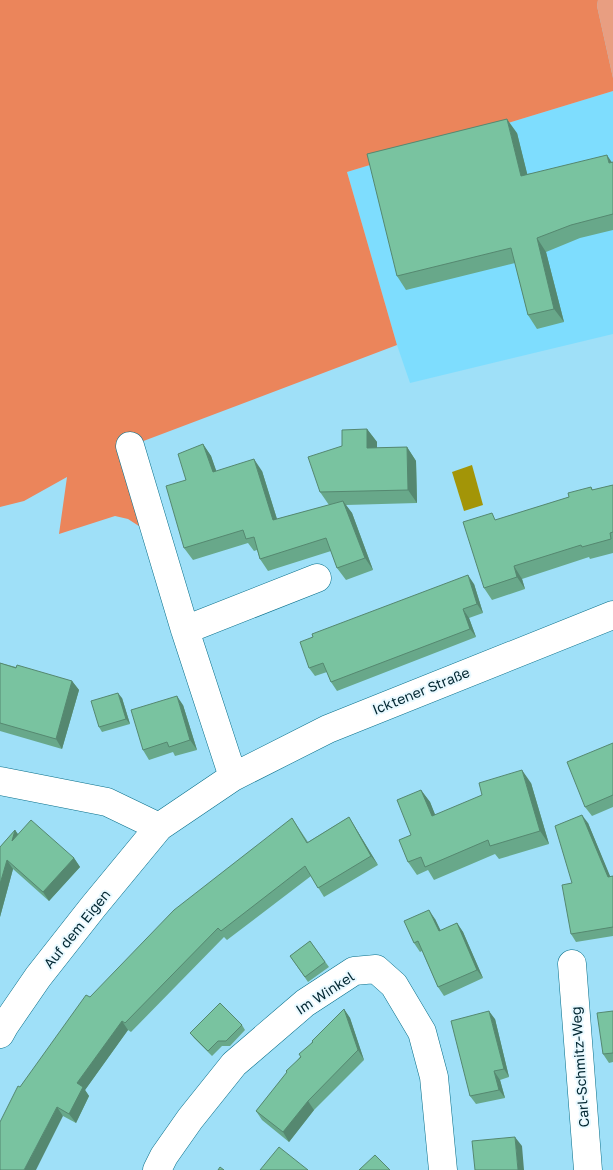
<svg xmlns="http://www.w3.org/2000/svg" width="613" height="1170" font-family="'Golos Text',sans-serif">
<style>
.built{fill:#7eddfe}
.green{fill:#e89e81}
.forest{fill:#eb855b}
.water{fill:#a39507}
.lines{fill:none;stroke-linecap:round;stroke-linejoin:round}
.minor-casing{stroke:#076e89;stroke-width:29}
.minor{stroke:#fff;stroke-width:28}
.wall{fill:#68a88a}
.shaded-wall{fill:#558870}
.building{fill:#79c3a0;stroke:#558870}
.labels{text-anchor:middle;stroke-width:4;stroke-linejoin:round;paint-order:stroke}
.street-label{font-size:14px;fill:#022732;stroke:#e9f9ff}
</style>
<rect width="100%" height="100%" fill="#9fe0f8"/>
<path class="built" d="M 613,91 L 613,334 L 410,383 L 397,345 L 347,172 Z"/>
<path class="green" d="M 598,0 L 613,0 L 613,78 L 597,6 Z"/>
<path class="forest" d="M 0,0 L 598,0 L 597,6 L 613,78 L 613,91 L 347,172 L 397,345 L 117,451 L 142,528 L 128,519 L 115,516 L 59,534 L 67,477 L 24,501 L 0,507 Z"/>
<path class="water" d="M 472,465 L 483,505 L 464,511 L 452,472 Z"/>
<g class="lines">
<g class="minor-casing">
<path id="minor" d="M 130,446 L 185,630 L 233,777
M 185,630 L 317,578
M 0,781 L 107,802 L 159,827
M 572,964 L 588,1170
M 0,1034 L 5,1025 L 38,977 L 93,907 L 159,827 L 233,777 L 328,729 L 613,615
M 157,1170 L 164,1156 L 190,1119 L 234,1064 L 305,1003 L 354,971 L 376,969 L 394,985 L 422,1032 L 434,1077 L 443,1170"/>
</g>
<use href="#minor" class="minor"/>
</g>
<path class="wall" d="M 517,133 L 527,174 L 613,162 L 613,230 L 580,238 L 546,252 L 564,322 L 537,329 L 528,315 L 515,263 L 406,290 L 397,276 Z
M 367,429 L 377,442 L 377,448 L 407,447 L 416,461 L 417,503 L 346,505 L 352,513 L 373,570 L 346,580 L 337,568 L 331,551 L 268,571 L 260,559 L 257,550 L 254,551 L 248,543 L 193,560 L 184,548 L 186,480 L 203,444 L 211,456 L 216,471 L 262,471 L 277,519 L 329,505 L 320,492 L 342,446 Z
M 613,485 L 613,553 L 590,559 L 589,557 L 522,579 L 525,589 L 492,600 L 484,588 L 497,520 L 569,497 L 591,487 L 593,490 Z
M 474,584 L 483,613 L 469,618 L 476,637 L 337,691 L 331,682 L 327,672 L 315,676 L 309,668 Z
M 0,663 L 72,681 L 79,690 L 62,749 L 0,731 Z
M 122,698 L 130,724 L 102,732 L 99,727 Z
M 183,705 L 197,750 L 175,756 L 173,752 L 149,760 L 143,750 Z
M 613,743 L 613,807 L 592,816 L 585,807 Z
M 531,783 L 549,844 L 499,859 L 495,854 L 434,880 L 428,870 L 417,875 L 408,862 L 411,835 L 421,790 L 430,802 L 435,815 Z
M 349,817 L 355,827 L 378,865 L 324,897 L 311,876 L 227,940 L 224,937 L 131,1032 L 128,1030 L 85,1090 L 89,1096 L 76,1123 L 63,1116 L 20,1087 L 90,997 L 292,818 L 308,842 Z
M 588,823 L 610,877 L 613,876 L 613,936 L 576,942 L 571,934 L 572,883 Z
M 15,830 L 18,834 L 74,858 L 80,867 L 49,901 L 13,869 L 0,917 L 0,847 Z
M 435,919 L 441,931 L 457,923 L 463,932 L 483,978 L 444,996 L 438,987 L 422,951 L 420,952 L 414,943 Z
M 310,941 L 329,967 L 308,982 L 290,956 Z
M 344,1009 L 350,1018 L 364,1060 L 314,1110 L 289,1142 L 262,1120 L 256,1111 L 312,1042 Z
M 613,1011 L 613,1062 L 609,1063 L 603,1054 Z
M 495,1019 L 509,1077 L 500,1080 L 505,1098 L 476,1104 L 470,1096 Z
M 242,1025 L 245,1030 L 230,1046 L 222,1046 L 212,1056 L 194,1038 L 190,1033 Z"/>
<path class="shaded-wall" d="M 507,119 L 517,133 L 531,189 L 521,176 Z
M 607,155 L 613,164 L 609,163 Z
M 537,238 L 546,252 L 564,322 L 554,309 Z
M 367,429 L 377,442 L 377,461 L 367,448 Z
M 203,444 L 211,456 L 221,484 L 213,472 Z
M 407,447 L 416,461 L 417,503 L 408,490 Z
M 254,459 L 262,471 L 281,532 L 273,520 Z
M 343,501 L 352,513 L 373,570 L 365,558 Z
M 514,566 L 522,579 L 525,589 L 517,577 Z
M 468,575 L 474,584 L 483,613 L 477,604 Z
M 463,609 L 469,618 L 476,637 L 470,629 Z
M 72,681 L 79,690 L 62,749 L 56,739 Z
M 118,693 L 122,698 L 130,724 L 126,719 Z
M 177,696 L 183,705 L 197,750 L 190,740 Z
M 522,770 L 531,783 L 549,844 L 540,831 Z
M 421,790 L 430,802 L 441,829 L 432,816 Z
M 582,815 L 588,823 L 613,883 L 608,877 Z
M 349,817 L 355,827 L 378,865 L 371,856 Z
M 15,830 L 21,839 L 12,841 Z
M 74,858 L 80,867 L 49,901 L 43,892 Z
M 7,860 L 13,869 L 0,917 L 0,884 Z
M 429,910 L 435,919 L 445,940 L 439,931 Z
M 457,923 L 463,932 L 483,978 L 477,970 Z
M 344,1009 L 350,1018 L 364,1060 L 358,1050 Z
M 489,1011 L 495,1019 L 509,1077 L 504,1069 Z
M 122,1021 L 128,1030 L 85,1090 L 89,1096 L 76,1123 L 69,1114 L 77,1083 Z
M 494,1071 L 500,1080 L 505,1098 L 499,1090 Z
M 308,1101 L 314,1110 L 289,1142 L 283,1132 Z
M 57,1107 L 63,1116 L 36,1170 L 24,1170 Z
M 515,1137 L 522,1146 L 524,1170 L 518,1170 Z"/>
<path class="building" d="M 507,119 L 521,176 L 607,155 L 609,163 L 613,162 L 613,214 L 571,225 L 537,238 L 554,309 L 528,315 L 511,248 L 397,276 L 367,154 Z
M 367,429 L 367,448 L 407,447 L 408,490 L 320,492 L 308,457 L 342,446 L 342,430 Z
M 203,444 L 213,472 L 254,459 L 273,520 L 343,501 L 365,558 L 337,568 L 326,538 L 260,559 L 254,537 L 246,539 L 243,530 L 184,548 L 166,486 L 186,480 L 178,454 Z
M 613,485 L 613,532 L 610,533 L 611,539 L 582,547 L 581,545 L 514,566 L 517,577 L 484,588 L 463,522 L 492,513 L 495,520 L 569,497 L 568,493 L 591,487 L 592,490 Z
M 468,575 L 477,604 L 463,609 L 470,629 L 331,682 L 323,663 L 309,668 L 300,642 L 313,637 L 312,634 Z
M 0,663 L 16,668 L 17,665 L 72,681 L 56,739 L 0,723 Z
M 118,693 L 126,719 L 99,727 L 91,701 Z
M 177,696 L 190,740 L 169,747 L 167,742 L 143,750 L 131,710 Z
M 613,743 L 613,795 L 585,807 L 567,762 Z
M 522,770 L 540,831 L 490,846 L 488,840 L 425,867 L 421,857 L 408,862 L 399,840 L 411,835 L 397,800 L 421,790 L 432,816 L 482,795 L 479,783 Z
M 582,815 L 608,877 L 613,876 L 613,927 L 571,934 L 562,885 L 572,883 L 555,826 Z
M 349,817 L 371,856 L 318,888 L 305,866 L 221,931 L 218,928 L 125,1023 L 122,1021 L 77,1083 L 83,1087 L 69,1114 L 57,1107 L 24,1170 L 0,1170 L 0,1122 L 18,1086 L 20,1087 L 86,995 L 90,997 L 174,910 L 292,818 L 307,843 Z
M 31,820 L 74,858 L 43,892 L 7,860 L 0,884 L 0,847 L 15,830 L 12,841 Z
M 429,910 L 439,931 L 457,923 L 477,970 L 438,987 L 418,941 L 414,943 L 404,921 Z
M 310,941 L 325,962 L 305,977 L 290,956 Z
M 220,1003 L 242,1025 L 226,1041 L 218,1041 L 208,1051 L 190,1033 Z
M 344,1009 L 358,1050 L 308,1101 L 283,1132 L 256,1111 L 287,1072 L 286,1071 L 301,1057 L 299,1054 L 313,1042 L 312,1041 Z
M 489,1011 L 504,1069 L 494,1071 L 499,1090 L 470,1096 L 451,1021 Z
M 613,1011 L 613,1053 L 603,1054 L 597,1013 Z
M 515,1137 L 518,1170 L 475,1170 L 472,1141 Z
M 279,1147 L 308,1170 L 260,1170 Z
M 375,1155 L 390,1170 L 359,1170 Z
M 220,1167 L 224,1170 L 218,1170 Z"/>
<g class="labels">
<g class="street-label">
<text transform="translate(421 691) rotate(-22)" y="5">Icktener Straße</text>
<text transform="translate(77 929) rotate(-51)" y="5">Auf dem Eigen</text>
<text transform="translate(325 993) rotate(-33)" y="5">Im Winkel</text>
<text transform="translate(580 1067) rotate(-94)" y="5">Carl-Schmitz-Weg</text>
</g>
</g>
</svg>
